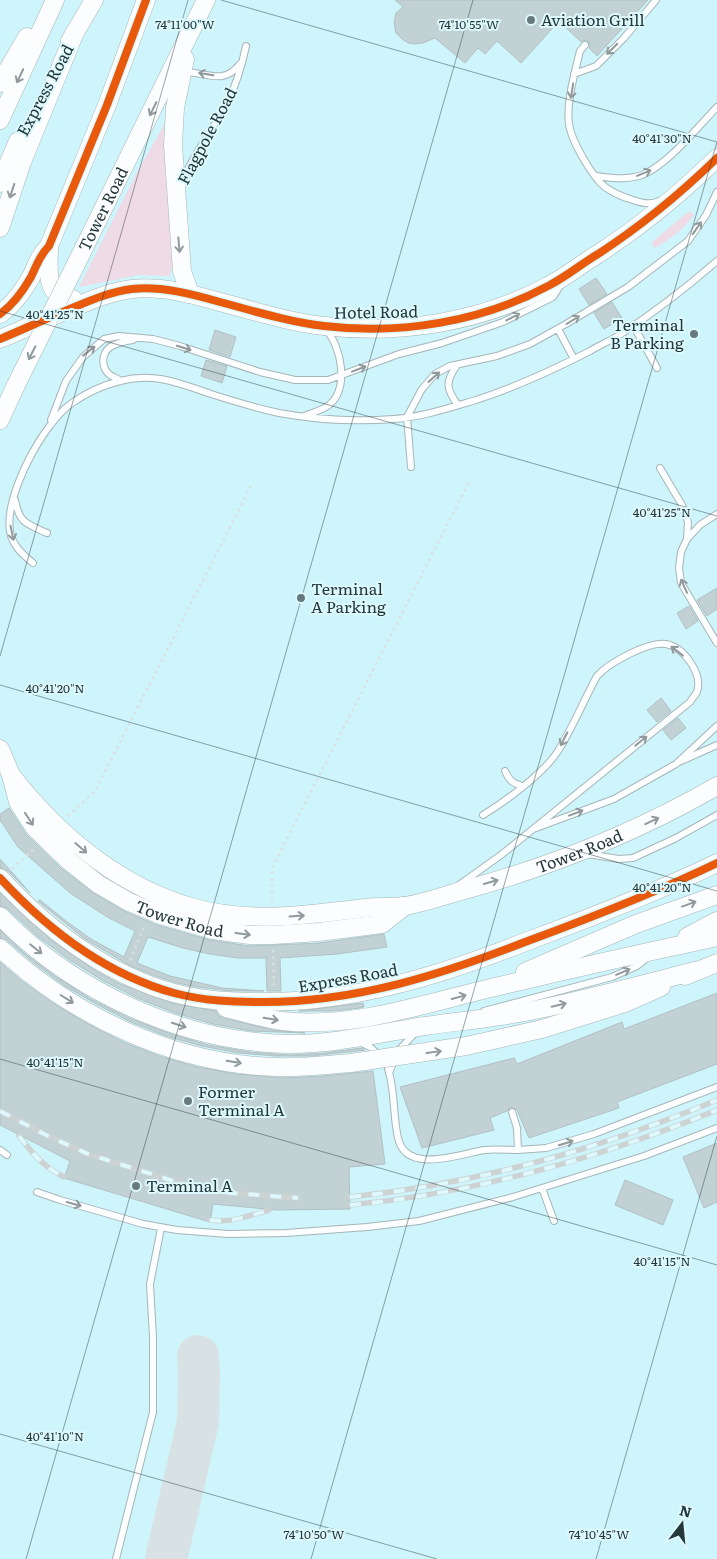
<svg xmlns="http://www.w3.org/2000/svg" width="717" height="1559" font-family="Literata,serif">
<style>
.built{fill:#cef5fb}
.green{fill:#efdbe5}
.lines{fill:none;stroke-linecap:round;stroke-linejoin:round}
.taxiway{stroke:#d8e2e4;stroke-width:42}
.building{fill:#c2d1d4;stroke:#b1c0c3}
.lane-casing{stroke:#a6b5b7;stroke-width:8}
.secondary-casing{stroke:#a6b5b7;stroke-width:19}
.path{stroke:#dadfdf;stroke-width:2.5;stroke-dasharray:2.5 4;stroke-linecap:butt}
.lane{stroke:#fbfdfe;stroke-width:6}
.secondary{stroke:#fbfdfe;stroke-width:18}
.rail-casing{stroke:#cdd2d3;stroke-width:5.5}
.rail{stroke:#ddf9fd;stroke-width:4;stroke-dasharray:11;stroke-linecap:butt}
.secondary-bridge-casing{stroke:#a6b5b7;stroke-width:19;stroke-linecap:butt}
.secondary-bridge{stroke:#fbfdfe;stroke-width:18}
.cycleway-casing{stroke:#ddf9fd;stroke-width:11}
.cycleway{stroke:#e8590c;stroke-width:8}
.oneway{stroke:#909a9c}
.ticks{fill:none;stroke:#24373a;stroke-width:1;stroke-opacity:0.45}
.poi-dot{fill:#67797c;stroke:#ddf9fd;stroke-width:2}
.labels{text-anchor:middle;stroke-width:4;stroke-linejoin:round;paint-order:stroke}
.poi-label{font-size:16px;fill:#24373a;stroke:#ddf9fd;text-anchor:start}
.street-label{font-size:16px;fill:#24373a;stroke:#ddf9fd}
.ticks-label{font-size:12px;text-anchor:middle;fill:#24373a;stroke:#ddf9fd;stroke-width:4;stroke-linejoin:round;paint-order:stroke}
</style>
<rect width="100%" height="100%" fill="#e4f3f6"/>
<path class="built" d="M 0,0 L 717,0 L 717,1559 L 0,1559 Z"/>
<path class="green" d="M 164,125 L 166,180 L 173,261 L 170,276 L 139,275 L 79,287 L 136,174 Z
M 689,211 L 694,215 C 683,230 670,239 655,248 L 651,243 Z"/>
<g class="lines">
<path class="taxiway" d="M 166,1559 L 198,1422 L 199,1372 L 198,1356"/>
</g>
<path class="building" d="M 395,0 L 648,0 L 597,56 L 589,48 L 590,45 L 589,42 L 585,40 L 581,42 L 559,21 L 521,63 L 497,41 L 485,54 L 478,48 L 465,63 L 435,38 L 423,43 L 415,44 L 408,43 L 402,39 L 396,33 L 394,23 L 396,13 L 403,7 Z
M 596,278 L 607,294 L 589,305 L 579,289 Z
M 612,302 L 622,318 L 604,329 L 594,313 Z
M 215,330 L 236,337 L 230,357 L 209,350 Z
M 206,360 L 227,366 L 222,383 L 201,376 Z
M 717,588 L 717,609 L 707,616 L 697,600 Z
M 689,606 L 698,621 L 686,629 L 677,613 Z
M 661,698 L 671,711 L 657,722 L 647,710 Z
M 678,718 L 686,728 L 671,740 L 663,730 Z
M 9,808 L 26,834 L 62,869 L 93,893 L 124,911 L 154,924 L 210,940 L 249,946 L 320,943 L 384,934 L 387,947 L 337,954 L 280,958 L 281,991 L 267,991 L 266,958 L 238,958 L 210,954 L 183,948 L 148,937 L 137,963 L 170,976 L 205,984 L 222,988 L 264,991 L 230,991 L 198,987 L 177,983 L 153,975 L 129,965 L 85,939 L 38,901 L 40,900 L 66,921 L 91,939 L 124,957 L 135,931 L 109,918 L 70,893 L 18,847 L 0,820 L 0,814 Z
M 0,859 L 11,871 L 30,893 L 8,871 L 0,868 Z
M 0,893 L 51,940 L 96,971 L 120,984 L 172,1003 L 216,1011 L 219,1016 L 223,1018 L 273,1030 L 305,1033 L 251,1031 L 213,1024 L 175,1013 L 137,998 L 102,980 L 68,959 L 36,935 L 7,908 L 0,906 Z
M 0,930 L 23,952 L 55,976 L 91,999 L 129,1018 L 168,1033 L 208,1045 L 249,1052 L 290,1055 L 325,1053 L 361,1048 L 365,1050 L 312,1056 L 276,1056 L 239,1053 L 202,1046 L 166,1036 L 131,1022 L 98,1005 L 65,986 L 35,964 L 7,940 L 0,938 Z
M 0,962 L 22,981 L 53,1003 L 88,1024 L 123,1042 L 159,1056 L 197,1067 L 236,1074 L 284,1078 L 323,1076 L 373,1071 L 385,1164 L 349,1167 L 350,1209 L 277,1210 L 213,1204 L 210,1222 L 64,1178 L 70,1161 L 0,1125 Z
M 717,993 L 717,1064 L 617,1102 L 619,1108 L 529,1138 L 517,1110 L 511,1107 L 507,1111 L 490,1118 L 494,1130 L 422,1148 L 400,1087 L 514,1058 L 517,1064 L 622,1022 L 624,1029 Z
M 363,1003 L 364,1007 L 360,1008 L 334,1011 L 299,1011 Z
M 717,1143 L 717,1202 L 704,1208 L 683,1157 Z
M 625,1180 L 673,1200 L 663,1225 L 615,1205 Z"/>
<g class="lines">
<g class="lane-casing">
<path id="lane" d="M 585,45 L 580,51 C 575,72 566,102 569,124 C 571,140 592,177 605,187 C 613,193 623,197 633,200 C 641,203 651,205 659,201
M 183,72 C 207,72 223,86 240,64
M 574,74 L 596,66 L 624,38 L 656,0
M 596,176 C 610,178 625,180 639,176 C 665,168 697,128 717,107
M 181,184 C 193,154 214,129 228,101 C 237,83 242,65 246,46
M 633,325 L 657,368
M 558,329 L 574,359
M 457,365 C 445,382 446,389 458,405
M 121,381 C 118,379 113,377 110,375 C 101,368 101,354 110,347 C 117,343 125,341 133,340
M 304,416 C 311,413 323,410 329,405 C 349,389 342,347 326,330
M 51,420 L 66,381 L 83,357 L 104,339 L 119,336 L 153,339 L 180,346 L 260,372 L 295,380 L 328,380 L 399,354 L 442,343 L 503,322 L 553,297 L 560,286
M 411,467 L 407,417 L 422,389 L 435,374 L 450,366 L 497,356 L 530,344 L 566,324 L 628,287 L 688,241 L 706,215 L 717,192
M 660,468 L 682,505 L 688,522 L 687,539
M 15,500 C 19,523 27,524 47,533
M 717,514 L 700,525 L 687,539 L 681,552 L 679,568 L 681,583 L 717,643
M 33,563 C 22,554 12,545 10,531 C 4,496 43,423 72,403 C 86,393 104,385 120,381 C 154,372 179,383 211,394 C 233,401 256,408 279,413 C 317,420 355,422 394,419 C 422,417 449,408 476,400 C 516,387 553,370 590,351 C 600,345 612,340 621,334 C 655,312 687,287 717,261
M 681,761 L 717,745
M 505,771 C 509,780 512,783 522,786
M 536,828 L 614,799 L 676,764 L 717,726
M 587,854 L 619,859 L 633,858 L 676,838 L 717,815
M 459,885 L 501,855 L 690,702 C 692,699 695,695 697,692 C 703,674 684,647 666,644 C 648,641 609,663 597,676 C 584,700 573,727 558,751 C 544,773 506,801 483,815
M 484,1011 L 612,977 L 637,966 L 647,958
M 360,1042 L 370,1047 L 380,1056
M 388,1069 C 395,1089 393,1117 398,1138 C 406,1175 460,1154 484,1150 C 495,1149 507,1150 518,1150 L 517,1128 L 512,1112
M 389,1073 L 398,1051 L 415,1033
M 0,1150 L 7,1155
M 518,1150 L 546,1148 L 594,1134 L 717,1087
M 542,1188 L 554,1221
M 37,1192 L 60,1200 L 143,1224 L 177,1230 L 228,1234 L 286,1233 L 367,1227 L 419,1221 L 513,1197 L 644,1156 L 717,1128
M 116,1559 L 153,1412 L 153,1337 L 150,1284 L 161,1228"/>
</g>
<g class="secondary-casing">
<g id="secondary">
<path d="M 70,41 L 94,0"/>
<path d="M 185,59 L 175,108 L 173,145 L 182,271 L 190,294"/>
<path d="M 0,83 L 27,37"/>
<path d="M 0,120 L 55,0"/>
<path d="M 0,183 L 18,141"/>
<path d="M 0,228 L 22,162 L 75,32"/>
<path d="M 49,246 C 49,267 43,298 73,299"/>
<path id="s1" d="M 77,262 L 206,0"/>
<path d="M 0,314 C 13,305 23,291 31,277 C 37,265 39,256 49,246 L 107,105 L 146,0"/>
<path d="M 0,339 C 22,330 43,320 65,311 C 87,302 108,292 132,289 C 162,286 192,294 220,302 C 254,311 289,322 324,326 C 400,335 481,322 548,286 C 566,277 581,264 598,254 C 641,226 680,194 717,158"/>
<path d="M 0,420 L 16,385"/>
<path id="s2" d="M 0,749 L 11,775 L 18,802 L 34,827 L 69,861 L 98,884 L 129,902 L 158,914 L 213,930 L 250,935 L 273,935 L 319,932 L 382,924 L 405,906"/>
<path id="s3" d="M 11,775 C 58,835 117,885 191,907 C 250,924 306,915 365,908 C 378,906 391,908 404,906 C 426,903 448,894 468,889 C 555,865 639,831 717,786"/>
<path d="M 0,878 C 47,929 106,974 174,993 C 204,1001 233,1002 264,1002 C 355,1002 441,975 525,942 C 590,918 655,893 717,863"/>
<path d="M 0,916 C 74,992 184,1043 290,1044 C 336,1044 380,1033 425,1026 C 460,1021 495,1018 530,1011 C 585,1000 640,985 695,971"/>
<path d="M 687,937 L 717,921"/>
<path d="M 0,948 C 73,1016 174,1064 275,1067 C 300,1068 326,1065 351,1063"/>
<path d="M 525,972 L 636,924 L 717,895"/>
<path d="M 685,976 L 717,963"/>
<path d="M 226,1008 C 245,1013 263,1018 282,1021 C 353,1029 423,1004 491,988 C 566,970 642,953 717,937"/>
<path d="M 542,1029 L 625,1003 L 661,987"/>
</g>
</g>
<path class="path" d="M 68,816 L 95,791 L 251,486
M 12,869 L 34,849
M 272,900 L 272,868 L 470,480
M 273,950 L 274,985
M 130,960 L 144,927"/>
<use href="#lane" class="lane"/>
<use href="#secondary" class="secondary"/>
<g class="rail-casing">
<path id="rail" d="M 0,1111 L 46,1135 L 88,1154 L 186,1185 L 219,1192 L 298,1198
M 19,1136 C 32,1153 45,1168 64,1177
M 350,1197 C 478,1184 599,1149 717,1100
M 350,1205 C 477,1193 599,1158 717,1110
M 210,1220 C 231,1223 249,1216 269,1210"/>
</g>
<use href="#rail" class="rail"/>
<g class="secondary-bridge-casing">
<path id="secondary-bridge" d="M 16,385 L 77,262
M 351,1063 L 466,1046 L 542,1029"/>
</g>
<use href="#secondary-bridge" class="secondary-bridge"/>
<g class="cycleway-casing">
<path id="cycleway" d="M 0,314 C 13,305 23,291 31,277 C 37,265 39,256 49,246 L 107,105 L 146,0
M 0,339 C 22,330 43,320 65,311 C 87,302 108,292 132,289 C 162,286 192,294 220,302 C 254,311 289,322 324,326 C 400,335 481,322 548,286 C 566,277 581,264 598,254 C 641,226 680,194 717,158
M 0,878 C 47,929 106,974 174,993 C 204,1001 233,1002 264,1002 C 355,1002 441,975 525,942 C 590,918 655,893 717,863"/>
</g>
<use href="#cycleway" class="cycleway"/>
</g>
<defs><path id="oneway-shaft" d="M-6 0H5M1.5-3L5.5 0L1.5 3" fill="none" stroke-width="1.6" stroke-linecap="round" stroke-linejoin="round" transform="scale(1.25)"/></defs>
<g class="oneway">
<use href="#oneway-shaft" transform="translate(612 49) rotate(135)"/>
<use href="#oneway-shaft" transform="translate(206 74) rotate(-170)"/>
<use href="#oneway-shaft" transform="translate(20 76) rotate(115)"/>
<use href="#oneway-shaft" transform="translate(572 91) rotate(99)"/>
<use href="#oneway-shaft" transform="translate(153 109) rotate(116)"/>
<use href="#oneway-shaft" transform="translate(644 173) rotate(-23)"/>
<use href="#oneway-shaft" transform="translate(12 191) rotate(108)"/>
<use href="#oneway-shaft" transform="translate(697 228) rotate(-55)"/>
<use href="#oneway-shaft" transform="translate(179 245) rotate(85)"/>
<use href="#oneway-shaft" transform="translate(513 317) rotate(-27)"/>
<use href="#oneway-shaft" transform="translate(573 320) rotate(-32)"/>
<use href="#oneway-shaft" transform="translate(184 348) rotate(17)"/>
<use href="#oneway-shaft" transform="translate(89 351) rotate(-38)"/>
<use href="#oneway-shaft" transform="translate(32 353) rotate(117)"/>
<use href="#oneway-shaft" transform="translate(359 369) rotate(-21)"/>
<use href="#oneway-shaft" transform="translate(434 377) rotate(-42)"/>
<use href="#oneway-shaft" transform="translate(12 533) rotate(78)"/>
<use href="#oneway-shaft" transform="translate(684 586) rotate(-114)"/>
<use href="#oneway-shaft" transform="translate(677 651) rotate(-142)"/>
<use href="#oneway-shaft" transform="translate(564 739) rotate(117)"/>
<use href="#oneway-shaft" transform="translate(641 741) rotate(-39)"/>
<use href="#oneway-shaft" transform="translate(576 813) rotate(-21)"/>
<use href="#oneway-shaft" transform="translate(29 819) rotate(56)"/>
<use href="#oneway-shaft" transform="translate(652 821) rotate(-25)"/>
<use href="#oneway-shaft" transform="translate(81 848) rotate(41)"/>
<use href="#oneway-shaft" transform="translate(491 882) rotate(-16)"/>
<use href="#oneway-shaft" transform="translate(689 904) rotate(-20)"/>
<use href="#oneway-shaft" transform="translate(297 916) rotate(-4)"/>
<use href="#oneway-shaft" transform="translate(243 934) rotate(7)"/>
<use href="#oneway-shaft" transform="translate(36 949) rotate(39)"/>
<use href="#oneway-shaft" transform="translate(623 972) rotate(-23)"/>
<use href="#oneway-shaft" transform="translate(459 997) rotate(-15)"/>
<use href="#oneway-shaft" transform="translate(67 999) rotate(32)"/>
<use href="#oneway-shaft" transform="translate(559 1005) rotate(-13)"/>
<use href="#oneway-shaft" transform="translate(271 1019) rotate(9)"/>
<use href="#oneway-shaft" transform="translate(179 1025) rotate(18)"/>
<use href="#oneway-shaft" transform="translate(434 1052) rotate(-8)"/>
<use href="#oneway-shaft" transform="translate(234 1062) rotate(10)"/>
<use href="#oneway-shaft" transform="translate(566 1143) rotate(-17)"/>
<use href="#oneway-shaft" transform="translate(74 1204) rotate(16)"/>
</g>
<path class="ticks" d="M 221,0 L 717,142M 0,311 L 717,516M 0,656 L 188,0M 0,685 L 717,891M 0,1059 L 717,1265M 0,1434 L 437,1559M 26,1559 L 473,0M 311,1559 L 717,142M 596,1559 L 717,1136"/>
<g class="poi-dot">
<circle cx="531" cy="20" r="5"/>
<circle cx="694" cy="334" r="5"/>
<circle cx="301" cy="598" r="5"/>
<circle cx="188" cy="1101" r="5"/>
<circle cx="136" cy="1186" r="5"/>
</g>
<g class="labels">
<g class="poi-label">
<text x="541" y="26">Aviation Grill</text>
<text x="684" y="331" text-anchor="end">Terminal<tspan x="684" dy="18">B Parking</tspan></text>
<text x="311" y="595">Terminal<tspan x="311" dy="18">A Parking</tspan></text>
<text x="198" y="1098">Former<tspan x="198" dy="18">Terminal A</tspan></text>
<text x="146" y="1192">Terminal A</text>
</g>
<g class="street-label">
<text transform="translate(45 90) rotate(-62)" y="6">Express Road</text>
<text transform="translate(207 136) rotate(-62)" y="6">Flagpole Road</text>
<text dy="6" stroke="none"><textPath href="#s1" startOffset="59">Tower Road</textPath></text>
<text transform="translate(376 312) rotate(-1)" y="6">Hotel Road</text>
<text dy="6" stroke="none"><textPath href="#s3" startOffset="625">Tower Road</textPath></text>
<text dy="6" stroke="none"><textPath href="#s2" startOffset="261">Tower Road</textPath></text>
<text transform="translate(348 978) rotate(-10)" y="6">Express Road</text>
</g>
</g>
<g class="ticks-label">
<text x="185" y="29">74°11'00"W</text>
<text x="469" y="29">74°10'55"W</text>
<text x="662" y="143">40°41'30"N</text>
<text x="55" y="319">40°41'25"N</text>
<text x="662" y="517">40°41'25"N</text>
<text x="55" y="693">40°41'20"N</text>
<text x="662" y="892">40°41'20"N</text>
<text x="55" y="1067">40°41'15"N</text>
<text x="662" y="1266">40°41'15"N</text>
<text x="55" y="1441">40°41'10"N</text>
<text x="314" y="1539">74°10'50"W</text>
<text x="599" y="1539">74°10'45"W</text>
</g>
<g transform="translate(682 1524) rotate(16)" stroke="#ddf9fd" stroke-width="4" paint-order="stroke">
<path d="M0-4L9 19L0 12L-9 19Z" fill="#24373a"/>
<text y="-8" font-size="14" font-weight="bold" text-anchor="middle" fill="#24373a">N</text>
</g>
</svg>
